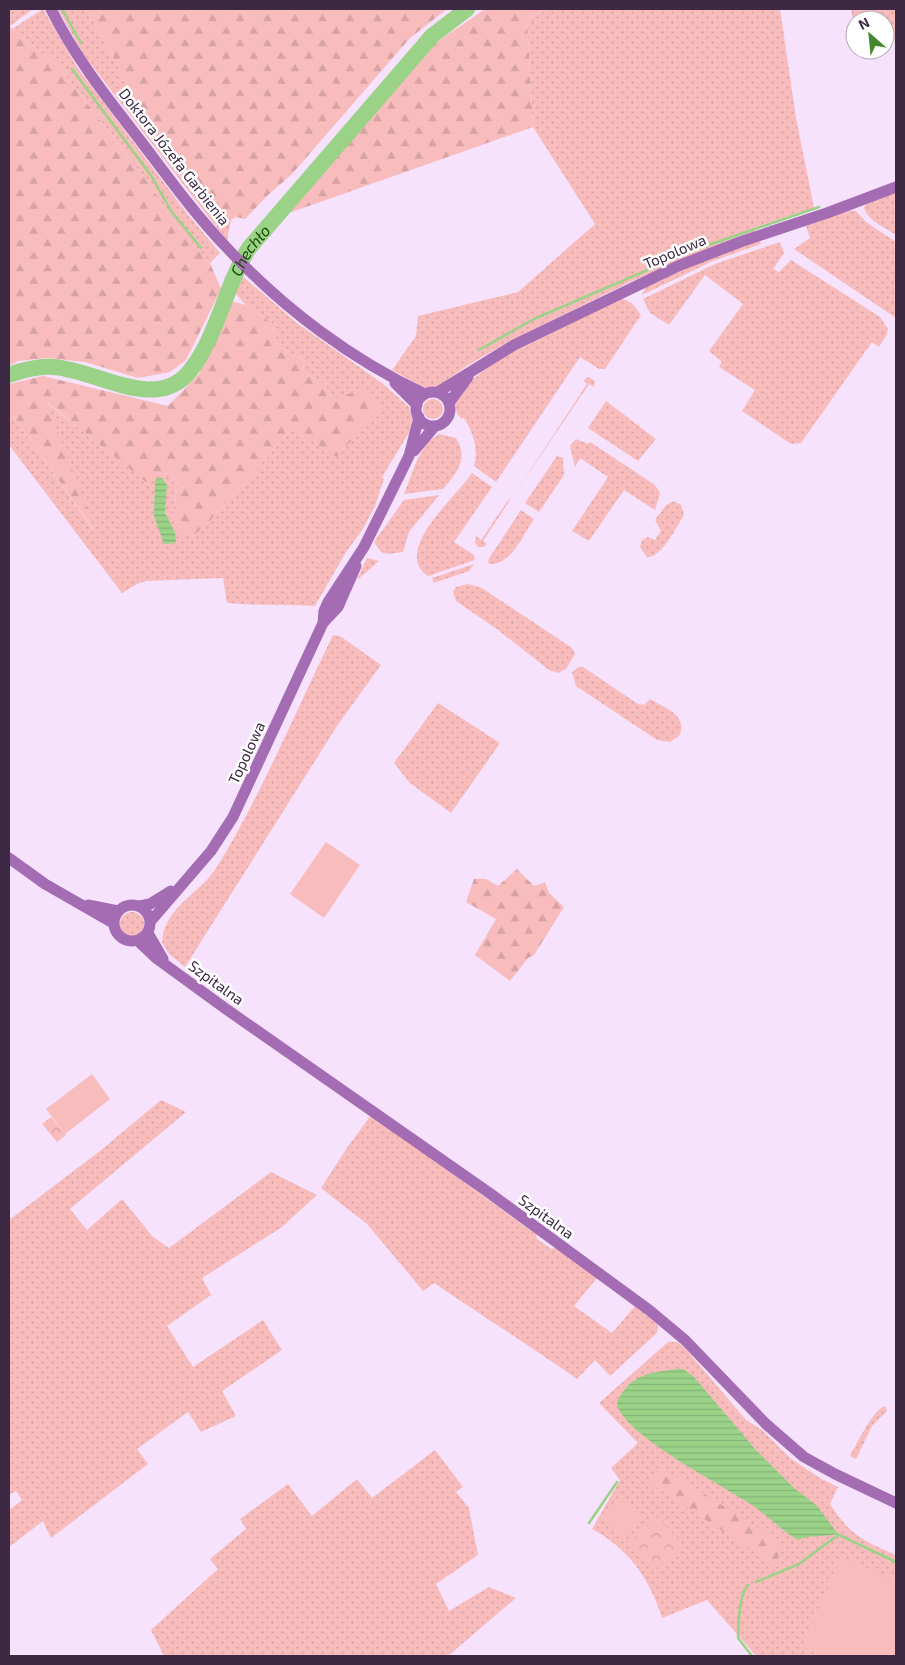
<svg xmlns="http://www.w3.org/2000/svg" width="905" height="1665" font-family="'Exo 2',sans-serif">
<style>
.grass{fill:url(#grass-dots)}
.forest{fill:url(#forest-firs)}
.park{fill:url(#park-crowns)}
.garden{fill:#f9bcbc}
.water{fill:url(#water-rules)}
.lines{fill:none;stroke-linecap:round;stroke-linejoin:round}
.stream{stroke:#9ad288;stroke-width:2.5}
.river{stroke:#9ad288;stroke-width:16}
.secondary{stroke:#a36cb3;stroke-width:11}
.labels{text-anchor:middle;stroke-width:5;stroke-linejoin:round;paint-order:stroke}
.street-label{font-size:15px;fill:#3d2943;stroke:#fff}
.water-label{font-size:16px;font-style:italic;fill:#184d00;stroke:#fff}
</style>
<defs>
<pattern id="grass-dots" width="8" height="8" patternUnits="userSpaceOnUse" patternTransform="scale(1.25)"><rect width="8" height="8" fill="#f9bcbc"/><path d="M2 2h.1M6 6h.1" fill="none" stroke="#d6a2a3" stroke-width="1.8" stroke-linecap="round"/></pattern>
<pattern id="forest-firs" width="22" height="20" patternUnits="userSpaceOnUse" patternTransform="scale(1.25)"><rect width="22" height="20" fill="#f9bcbc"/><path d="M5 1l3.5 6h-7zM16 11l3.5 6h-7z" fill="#d6a2a3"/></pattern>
<pattern id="park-crowns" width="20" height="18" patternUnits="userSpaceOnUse" patternTransform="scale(1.25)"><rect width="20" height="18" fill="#f9bcbc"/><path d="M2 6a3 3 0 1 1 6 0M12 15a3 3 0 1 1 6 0" fill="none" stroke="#d6a2a3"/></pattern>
<pattern id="water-rules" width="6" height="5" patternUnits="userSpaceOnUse" patternTransform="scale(1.25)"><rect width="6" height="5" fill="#9ad288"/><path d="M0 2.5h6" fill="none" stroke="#86b477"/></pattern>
</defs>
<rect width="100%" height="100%" fill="#f6e2fc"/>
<path class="grass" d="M 9,9 L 33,9 L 10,26 L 12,29 L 43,9 L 77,67 L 189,216 L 220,253 L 210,263 L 169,216 L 150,185 L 59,67 L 12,29 L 9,30 Z
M 58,9 L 87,9 L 144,115 L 166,147 L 231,220 L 227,241 L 83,54 Z
M 548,9 L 780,9 L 796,118 L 814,208 L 754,228 L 755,232 L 739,236 L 630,282 L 510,341 L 473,362 L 438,386 L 427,388 L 421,386 L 392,370 L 416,336 L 418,316 L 518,292 L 595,224 L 533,127 L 527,19 Z
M 851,9 L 896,9 L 896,44 L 892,34 L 885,32 L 885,20 L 855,20 L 854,25 Z
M 896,193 L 896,235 C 886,228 866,220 864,207 L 867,203 Z
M 848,211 L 856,211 L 866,222 L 896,242 L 896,318 L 794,249 L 810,238 L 806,226 Z
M 759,240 L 761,244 L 713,261 L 642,295 L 645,288 L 680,270 Z
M 780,242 L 784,253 L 773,269 L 779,272 L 791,260 L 880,317 L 888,329 L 886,336 L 879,347 L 872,342 L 801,443 L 791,444 L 742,411 L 755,390 L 719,367 L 722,362 L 709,351 L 743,304 L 705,275 L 669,325 L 650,313 L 643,299 L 715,264 Z
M 240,274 L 297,323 L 382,383 L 409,407 L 412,419 L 410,431 L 382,477 L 384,479 L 375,506 L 363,529 L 346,552 L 315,606 C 286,604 257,606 227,603 L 223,578 L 146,581 L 137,584 L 122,593 L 9,445 L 9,410 L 94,531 L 46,402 L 146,481 L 159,473 L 172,474 L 178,485 L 172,517 L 208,523 L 292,429 L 333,399 L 325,384 L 304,373 L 303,359 L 280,347 L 273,336 L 274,325 L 246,305 L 232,290 Z
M 620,299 C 631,299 635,307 641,315 L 605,369 L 599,369 L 580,357 L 496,482 L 474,466 C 479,450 473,432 464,418 L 462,419 L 457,414 L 455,404 L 470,381 L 501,358 Z
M 588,377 L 595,381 L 594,387 L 589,384 L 514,495 L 587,384 L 583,381 Z
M423 409a10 10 0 1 1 20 0a10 10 0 1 1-20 0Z
M 606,401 L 656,439 L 638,461 L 588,428 Z
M 439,434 L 456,438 C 469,459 457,473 443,489 L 404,494 L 417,460 L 428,442 Z
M 576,439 L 588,444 L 590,442 L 655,485 L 660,493 L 655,510 L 624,490 L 589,541 L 572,531 L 608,477 L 580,458 L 575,467 L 570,446 Z
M 557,456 L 563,458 L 564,475 L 539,512 L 525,503 Z
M 472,473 L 492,487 L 454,542 L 474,555 L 475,560 L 428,576 C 391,551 457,496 472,473 Z
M 439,495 L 409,532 L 403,552 L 389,554 L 381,552 L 374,542 L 404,500 Z
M 509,499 L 510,500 L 483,541 L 487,544 L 483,547 L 478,547 L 475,543 L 476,536 L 481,540 Z
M 674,501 L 681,505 L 684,515 C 677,526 661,559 647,557 L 640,547 L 642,540 L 648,537 L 655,540 L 661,531 L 655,520 L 666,505 Z
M 521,510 L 534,519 C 523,535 511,566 489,564 L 488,560 Z
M 367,558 L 379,561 L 357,580 Z
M 474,564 L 469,571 L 434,583 L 432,578 Z
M 468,584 L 482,588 L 572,648 L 575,654 L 566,669 L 558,673 L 549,670 L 498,630 L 456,601 L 453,591 L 456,587 Z
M 333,635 L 340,636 L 381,665 L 337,726 L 185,967 L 169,954 L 162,942 C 164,907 200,894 217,867 C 262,793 295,713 333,635 Z
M 579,667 L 583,667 L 638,704 L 644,705 L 650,699 C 664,707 689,716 679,736 L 670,742 L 657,740 L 576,686 L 572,672 Z
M 438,703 L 500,743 L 451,813 L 410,783 L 394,763 Z
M120 924a12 12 0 1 1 24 0a12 12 0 1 1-24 0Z
M 161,1100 L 186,1112 L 70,1209 L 87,1230 L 122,1199 L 153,1237 L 169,1248 L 271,1172 L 317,1195 L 282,1227 L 202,1278 L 211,1295 L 167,1326 L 193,1367 L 263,1320 L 282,1350 L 222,1391 L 236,1416 L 201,1432 L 188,1412 L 137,1449 L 148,1464 L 51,1538 L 43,1521 L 9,1547 L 9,1510 L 22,1500 L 16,1491 L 9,1495 L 9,1220 L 100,1151 Z
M 371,1115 L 537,1235 L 536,1238 L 551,1249 L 556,1248 L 597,1278 L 574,1306 L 612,1333 L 635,1306 L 658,1325 L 657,1333 L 610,1376 L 595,1360 L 577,1379 C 530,1346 481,1315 434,1283 L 423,1291 L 367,1224 L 321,1188 L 347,1148 Z
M 668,1342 L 677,1342 L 684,1347 L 746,1420 L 762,1430 L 790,1458 L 820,1478 L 838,1487 L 830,1504 C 851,1536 862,1540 896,1555 L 896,1656 L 756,1656 L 707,1600 L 662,1618 C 650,1579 628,1548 592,1529 L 620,1480 L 611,1468 L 638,1443 L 599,1403 Z
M 885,1406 L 887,1411 L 872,1426 L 856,1459 L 850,1456 C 857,1444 873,1409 885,1406 Z
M 435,1450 L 463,1487 L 456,1492 L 469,1508 L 478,1555 L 436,1584 L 449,1611 L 489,1587 L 516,1598 L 448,1656 L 164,1656 L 151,1630 L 218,1569 L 210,1559 L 246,1529 L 240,1519 L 288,1484 L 312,1516 L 357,1479 L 372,1498 Z"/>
<path class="forest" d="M 87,9 L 447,9 L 410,38 L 292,174 L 267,196 L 245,219 L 236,217 L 231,220 L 166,147 L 144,115 Z
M 485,9 L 548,9 L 527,19 L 533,127 L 289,213 L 436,43 Z
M 12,29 L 59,67 L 150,185 L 169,216 L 210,263 L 221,289 L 186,360 L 170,372 L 138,378 L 85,362 L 47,358 L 18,361 L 9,366 L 9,30 Z
M 231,301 L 246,305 L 274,325 L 273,336 L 280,347 L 303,359 L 304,373 L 325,384 L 333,399 L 363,389 L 382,405 L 337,457 L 292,429 L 208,523 L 195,534 L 179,533 L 172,517 L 178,485 L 172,474 L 159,473 L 146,482 L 47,402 L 96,533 L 9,410 L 9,384 L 43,376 L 168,406 L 199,374 Z
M 517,869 L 534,886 L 545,882 L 549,893 L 564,907 L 534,955 L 528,958 L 510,981 L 475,955 L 496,919 L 466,902 L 474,879 L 486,879 L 498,886 Z
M 662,1467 L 785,1545 L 774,1565 L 647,1481 Z"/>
<path class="park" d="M 51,1117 L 66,1135 L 57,1142 L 42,1124 Z
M 658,1517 L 683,1545 L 655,1570 L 629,1541 Z"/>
<path class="garden" d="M 326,842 L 360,865 L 324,918 L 290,894 Z
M 92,1074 L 110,1099 L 65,1134 L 46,1109 Z
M 624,1500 L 642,1521 L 622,1537 L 605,1517 Z
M 842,1557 L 896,1581 L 896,1656 L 824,1656 L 802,1646 Z"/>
<path class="water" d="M 158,478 L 162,478 L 167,485 L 165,513 L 175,532 L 176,543 L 164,544 L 154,516 L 155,480 Z
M 677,1369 L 683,1369 L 694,1377 L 756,1450 L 793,1487 L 817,1506 L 836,1531 L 834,1535 L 806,1537 L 798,1540 C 782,1531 769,1517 755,1507 C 728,1488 617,1432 617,1402 C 631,1374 648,1373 677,1369 Z"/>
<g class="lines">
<path class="stream" d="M 62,9 L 81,43
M 72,69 L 152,177 L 171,211 L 201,248
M 226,278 L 233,286
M 479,350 L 534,319 L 694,250 L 819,207
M 589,1523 L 617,1482
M 835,1533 L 896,1562
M 756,1582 L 799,1564 L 838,1535
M 748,1585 C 738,1596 739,1624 738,1638 L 752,1656"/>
<path class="river" id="s1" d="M 9,375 C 23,370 38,366 53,367 C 95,369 156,414 190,371 C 218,335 225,286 249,248 L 432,36 L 467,9"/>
<path class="secondary" d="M 51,9 C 74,56 108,99 140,140 C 168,177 196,216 228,249 C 283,308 352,360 425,394
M 395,383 L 417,405
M 438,392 L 514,345 L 678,266 L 740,242 L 827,213 L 896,187
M416 409a17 17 0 1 1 34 0a17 17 0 1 1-34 0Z
M 449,403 L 468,377
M 414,451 L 435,426
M 323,623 L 338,607 L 356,566
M 9,858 L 45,884 L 113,923
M114 923a18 18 0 1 1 36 0a18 18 0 1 1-36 0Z
M 88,905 L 118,911
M 139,906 L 150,904 L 171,891
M 150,922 L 211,851 L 233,817 L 323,623 L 324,611 L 328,602 L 364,547 L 409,456 L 419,417
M 148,933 L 163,959
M 138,941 L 156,958 L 226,1009 L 488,1192 L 649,1310 L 685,1340 L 766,1424 L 804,1457 L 835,1474 L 896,1503"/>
</g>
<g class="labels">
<g class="street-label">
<text transform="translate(174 157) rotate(52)" y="5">Doktora Józefa Garbienia</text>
<text transform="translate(675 252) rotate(-23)" y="5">Topolowa</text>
<text transform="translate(247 753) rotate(-65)" y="5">Topolowa</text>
<text transform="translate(216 983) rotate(36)" y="5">Szpitalna</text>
<text transform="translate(546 1217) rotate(36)" y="5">Szpitalna</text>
</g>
<g class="water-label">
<text dy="6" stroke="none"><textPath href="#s1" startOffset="326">Chechło</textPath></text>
</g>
</g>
<rect width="905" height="1665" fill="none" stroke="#3d2943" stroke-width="20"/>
<g transform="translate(870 35) rotate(333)"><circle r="24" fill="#ffffff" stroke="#b1a9b4"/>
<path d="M0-4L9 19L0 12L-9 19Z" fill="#44882c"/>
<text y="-8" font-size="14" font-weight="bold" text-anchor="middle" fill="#3d2943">N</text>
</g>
</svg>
